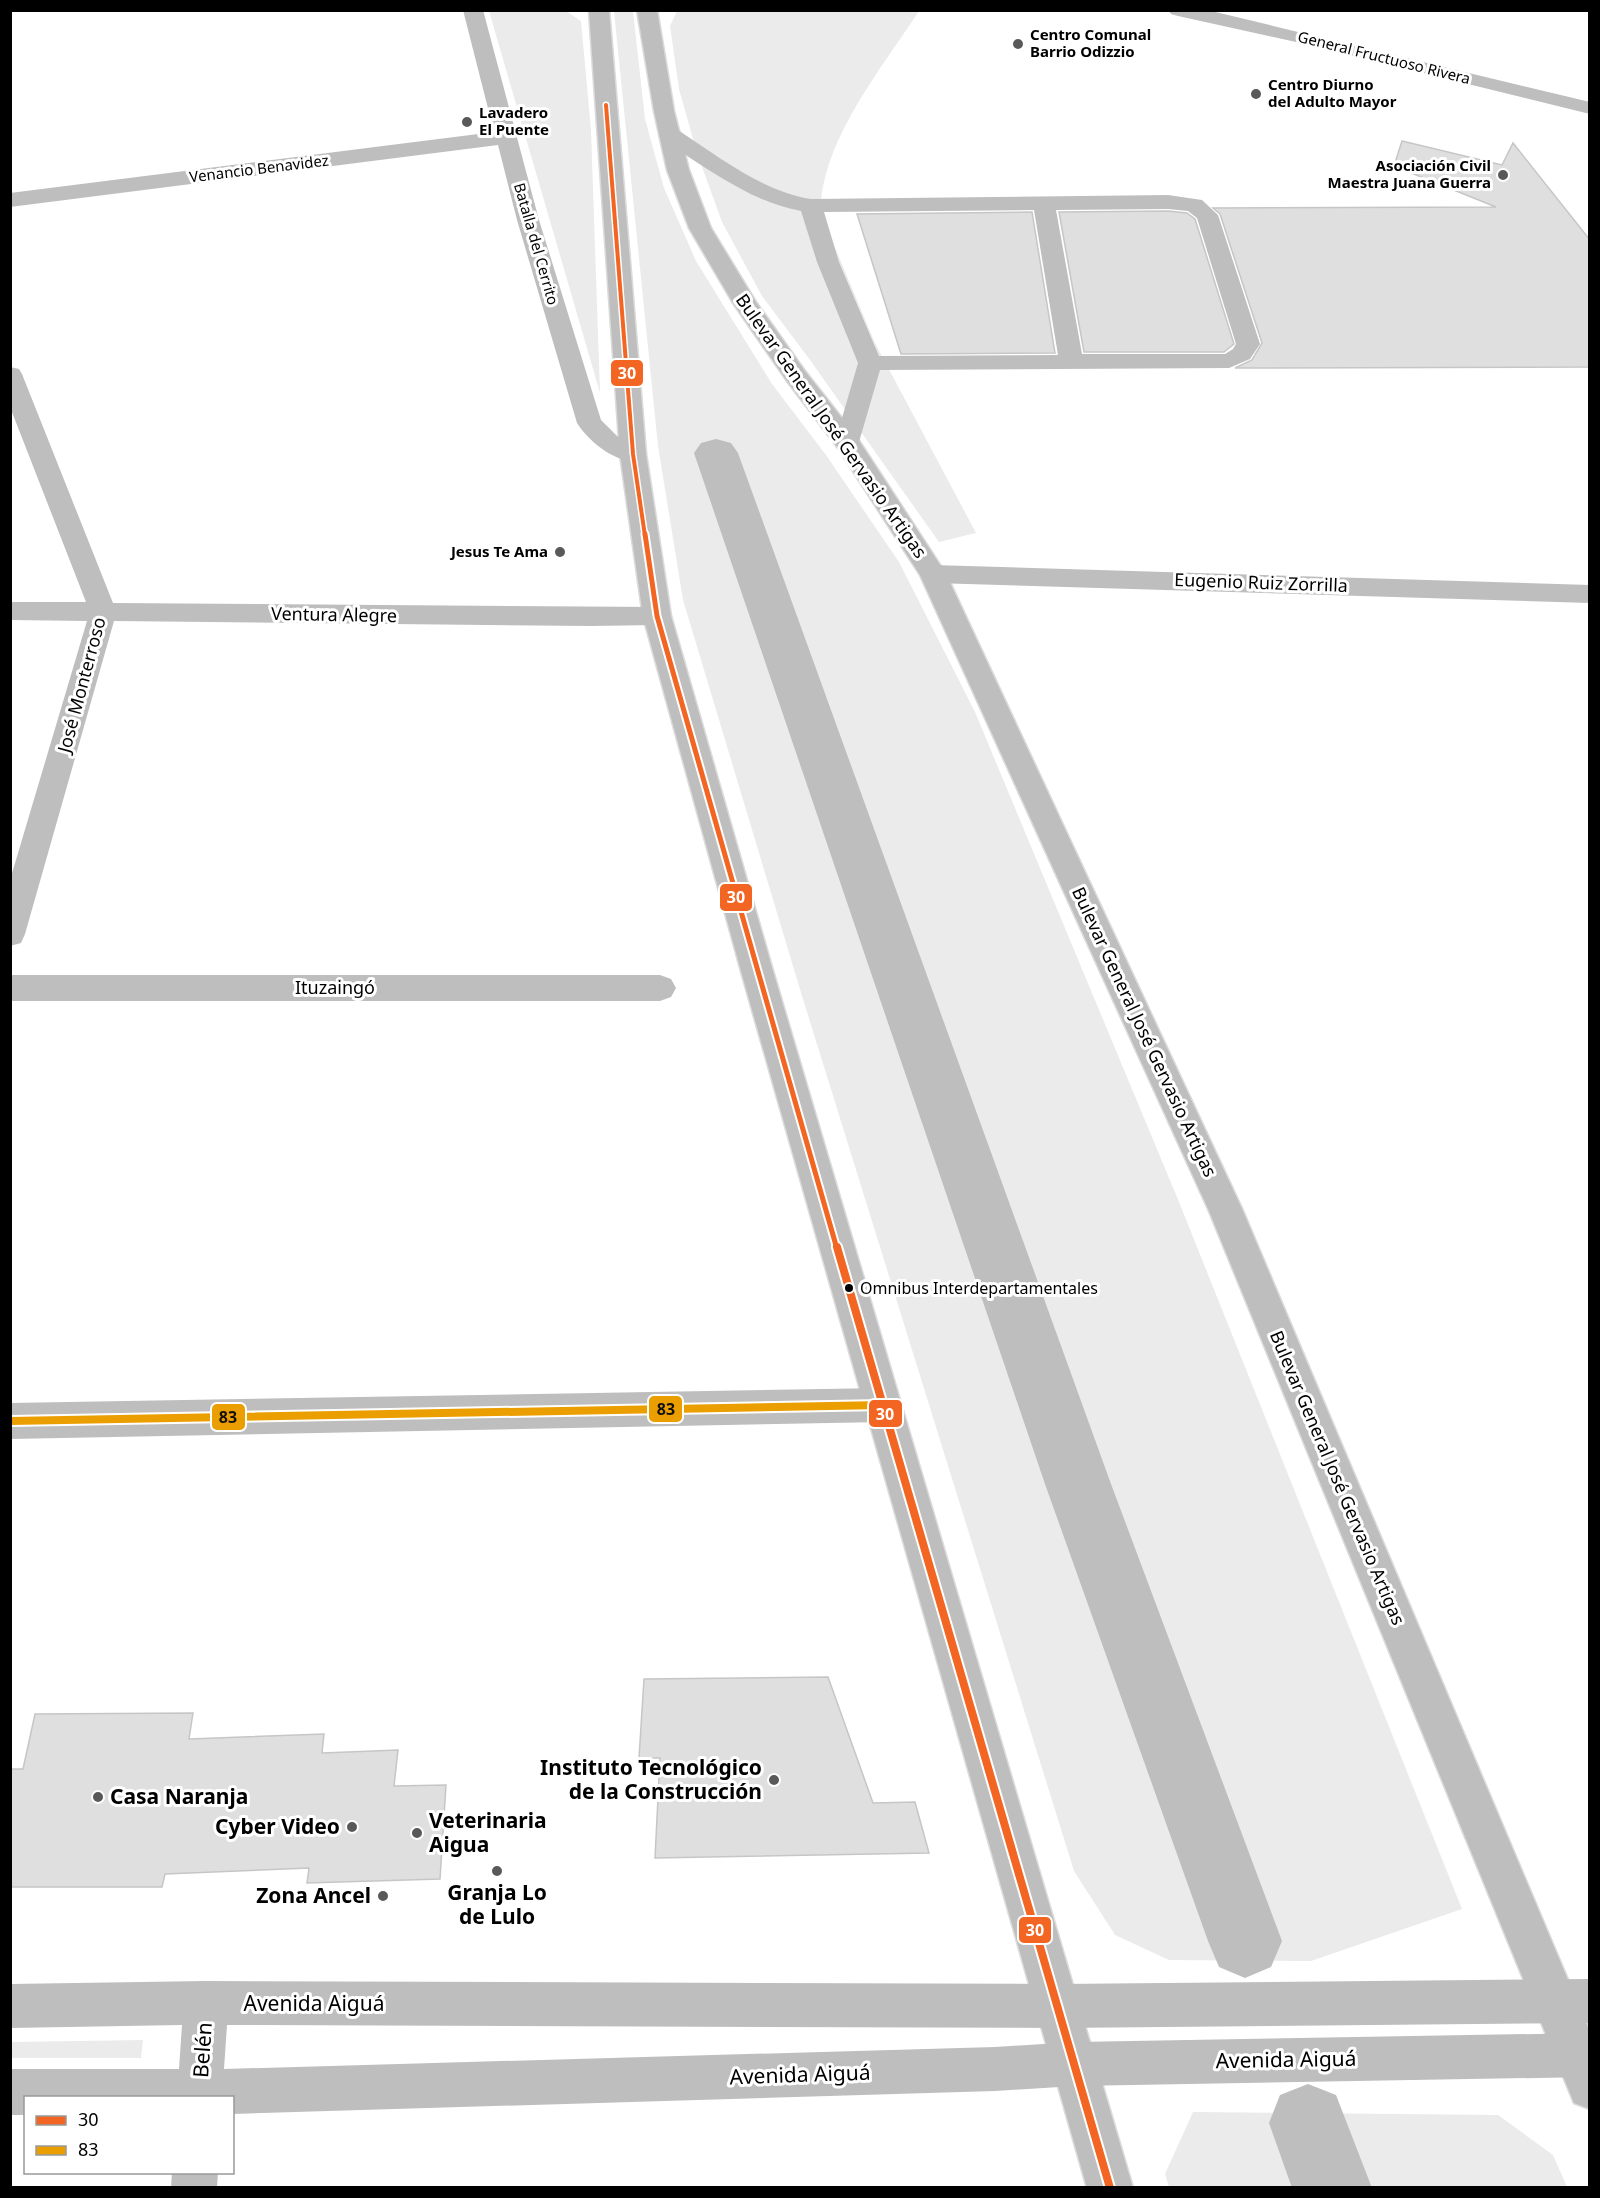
<svg xmlns="http://www.w3.org/2000/svg" width="1600" height="2198" font-family="'Noto Sans',sans-serif">
<style>
.green{fill:#ebebeb}
.lines{fill:none;stroke-linecap:round;stroke-linejoin:round}
.canal{fill:#bebebe;fill-rule:evenodd}
.building{fill:#dfdfdf;stroke:#c6c6c6;stroke-width:1.5}
.major-casing{stroke:#dbdbdb;stroke-width:3}
.minor{fill:#bebebe;fill-rule:evenodd}
.major{fill:#bebebe;fill-rule:evenodd}
.bus-1-far2-casing{stroke:#fff;stroke-width:7}
.bus-1-far1-casing{stroke:#fff;stroke-width:9}
.bus-1-casing{stroke:#fff;stroke-width:12}
.bus-2-casing{stroke:#fff;stroke-width:12}
.bus-1-far2{stroke:#f26522;stroke-width:4}
.bus-1-far1{stroke:#f26522;stroke-width:5}
.bus-1{stroke:#f26522;stroke-width:8}
.bus-2{stroke:#eb9e00;stroke-width:8}
.poi-dot{fill:#595959;stroke:#fff;stroke-width:2}
.bus-dot{fill:#000;stroke:#fff;stroke-width:2}
.labels{text-anchor:middle;stroke-width:6;stroke-linejoin:round;paint-order:stroke}
.far-poi-label{font-size:15px;font-weight:bold;fill:#000;stroke:#fff;text-anchor:start}
.far-street-label{font-size:15px;fill:#000;stroke:#fff}
.bus-label{font-size:16px;fill:#000;stroke:#fff;text-anchor:start}
.street-label{font-size:18px;fill:#000;stroke:#fff}
.near-poi-label{font-size:21px;font-weight:bold;fill:#000;stroke:#fff;text-anchor:end}
.near-street-label{font-size:21px;fill:#000;stroke:#fff}
.line-badge{stroke:#fff;stroke-width:2}
.badge-label{font-size:16px;text-anchor:middle;font-weight:bold;fill:#fff}
.pale-badge-label{font-size:16px;text-anchor:middle;font-weight:bold;fill:#111}
</style>
<rect width="100%" height="100%" fill="#fff"/>
<path class="green" d="M 489,11 L 566,11 L 581,21 L 591,130 L 600,393 Z
M 614,11 L 633,11 L 645,119 L 664,188 L 696,261 L 772,384 L 826,455 L 899,562 L 975,712 L 1179,1202 L 1462,1909 L 1311,1961 L 1169,1960 L 1115,1935 L 1074,1871 L 802,996 L 683,600 L 658,446 Z
M 677,11 L 919,11 C 882,68 819,144 821,214 L 875,343 L 976,533 L 939,542 L 810,360 L 762,296 L 722,222 L 697,153 L 679,89 L 670,26 Z
M 143,2040 L 141,2058 L 11,2058 L 11,2042 Z
M 1193,2112 L 1498,2115 L 1553,2155 L 1567,2187 L 1169,2187 L 1165,2174 Z"/>
<g class="lines">
<path class="canal" d="M 716,439 L 731,443 L 738,453 L 1111,1484 L 1282,1941 L 1271,1967 L 1245,1978 L 1219,1967 L 1208,1941 L 1045,1484 L 694,453 L 701,443 Z
M 1308,2084 L 1336,2095 L 1372,2188 L 1292,2188 L 1269,2123 L 1280,2095 Z"/>
</g>
<path class="building" d="M 1402,141 L 1502,165 L 1513,143 L 1590,240 L 1590,367 L 1235,368 L 1252,360 L 1262,343 L 1220,214 L 1213,208 L 1496,207 L 1394,166 Z
M 1168,211 L 1187,213 L 1195,219 L 1234,344 L 1224,352 L 1084,352 L 1059,212 Z
M 1032,212 L 1055,353 L 901,354 L 857,214 Z
M 828,1677 L 873,1803 L 915,1802 L 929,1853 L 655,1858 L 660,1758 L 639,1758 L 644,1679 Z
M 193,1713 L 189,1739 L 324,1734 L 322,1753 L 398,1750 L 394,1786 L 446,1785 L 440,1879 L 307,1883 L 309,1868 L 165,1874 L 162,1887 L 10,1887 L 10,1769 L 23,1769 L 35,1714 Z"/>
<g class="lines">
<g class="major-casing">
<path id="major" d="M 589,10 L 609,10 L 646,454 L 671,616 L 773,971 L 1133,2188 L 1087,2188 L 741,971 L 643,616 L 620,454 Z
M 637,10 L 657,10 L 674,111 L 689,170 L 711,228 L 756,302 L 805,371 L 856,436 L 946,574 L 1243,1211 L 1590,2032 L 1590,2109 L 1574,2103 L 1209,1211 L 920,575 L 838,448 L 787,381 L 733,303 L 689,228 L 667,170 L 654,111 Z"/>
</g>
<path class="minor" d="M 463,10 L 483,10 L 539,220 L 601,420 L 617,436 L 642,448 L 646,454 L 642,460 C 618,466 589,442 577,423 L 517,220 L 498,145 L 10,207 L 10,193 L 494,132 Z
M 1168,10 L 1207,10 L 1590,102 L 1590,114 L 1305,44 L 1178,16 L 1171,14 Z
M 670,129 L 678,130 C 719,157 762,191 811,199 L 1168,195 L 1202,200 L 1218,215 L 1260,344 L 1250,359 L 1229,368 L 880,370 L 859,442 L 856,448 L 847,450 L 838,448 L 835,442 L 858,363 L 817,262 L 801,211 C 750,202 706,167 662,140 L 659,135 L 662,130 ZM 1168,209 L 1188,211 L 1197,218 L 1236,344 L 1233,349 L 1225,354 L 1082,354 L 1056,210 ZM 1034,210 L 1058,355 L 879,356 L 839,262 L 824,212 Z
M 10,367 L 19,369 L 22,374 L 113,603 L 657,607 L 667,609 L 671,616 L 667,623 L 657,625 L 591,626 L 114,621 L 25,934 L 21,943 L 10,946 L 10,880 L 87,621 L 10,620 L 10,602 L 86,602 L 10,407 Z
M 933,565 L 1590,585 L 1590,603 L 933,583 L 924,580 L 920,574 L 924,568 Z
M 10,975 L 660,975 L 671,979 L 676,988 L 671,997 L 660,1001 L 10,1001 Z
M 884,1388 L 897,1393 L 902,1405 L 897,1417 L 884,1422 L 10,1439 L 10,1403 Z
M 1590,1979 L 1590,2023 L 1058,2028 L 227,2025 L 224,2069 L 995,2047 L 1075,2042 L 1590,2033 L 1590,2077 L 1075,2086 L 995,2091 L 232,2114 L 232,2098 L 26,2098 L 26,2115 L 10,2115 L 10,2069 L 179,2069 L 182,2025 L 10,2028 L 10,1984 L 206,1981 L 1058,1984 Z
M 172,2172 L 218,2172 L 217,2188 L 171,2188 Z"/>
<use href="#major" class="major"/>
<g class="bus-1-far2-casing">
<path id="bus-1-far2" d="M 606,105 L 633,454 L 645,536"/>
</g>
<g class="bus-1-far1-casing">
<path id="bus-1-far1" d="M 645,534 L 657,616 L 837,1249"/>
</g>
<g class="bus-1-casing">
<path id="bus-1" d="M 837,1247 L 1110,2188"/>
</g>
<g class="bus-2-casing">
<path id="bus-2" d="M 10,1421 L 884,1405"/>
</g>
<use href="#bus-1-far2" class="bus-1-far2"/>
<use href="#bus-1-far1" class="bus-1-far1"/>
<use href="#bus-1" class="bus-1"/>
<use href="#bus-2" class="bus-2"/>
</g>
<g class="poi-dot">
<circle cx="1018" cy="44" r="6"/>
<circle cx="1256" cy="94" r="6"/>
<circle cx="467" cy="122" r="6"/>
<circle cx="1503" cy="175" r="6"/>
<circle cx="560" cy="552" r="6"/>
<circle cx="774" cy="1780" r="6"/>
<circle cx="98" cy="1797" r="6"/>
<circle cx="352" cy="1827" r="6"/>
<circle cx="417" cy="1833" r="6"/>
<circle cx="497" cy="1871" r="6"/>
<circle cx="383" cy="1896" r="6"/>
</g>
<circle class="bus-dot" cx="849" cy="1288" r="5"/>
<g class="labels">
<g class="far-poi-label">
<text x="1030" y="40">Centro Comunal<tspan x="1030" dy="17">Barrio Odizzio</tspan></text>
<text x="1268" y="90">Centro Diurno<tspan x="1268" dy="17">del Adulto Mayor</tspan></text>
<text x="479" y="118">Lavadero<tspan x="479" dy="17">El Puente</tspan></text>
<text x="1491" y="171" text-anchor="end">Asociación Civil<tspan x="1491" dy="17">Maestra Juana Guerra</tspan></text>
<text x="548" y="557" text-anchor="end">Jesus Te Ama</text>
</g>
<g class="far-street-label">
<text transform="translate(1384 58) rotate(14)" y="5">General Fructuoso Rivera</text>
<text transform="translate(259 169) rotate(-7)" y="5">Venancio Benavidez</text>
<text transform="translate(536 244) rotate(74)" y="5">Batalla del Cerrito</text>
</g>
<g class="bus-label">
<text x="860" y="1294">Omnibus Interdepartamentales</text>
</g>
<g class="street-label">
<text transform="translate(831 426) rotate(55)" y="6">Bulevar General José Gervasio Artigas</text>
<text transform="translate(1261 583) rotate(2)" y="6">Eugenio Ruiz Zorrilla</text>
<text transform="translate(334 615) rotate(1)" y="6">Ventura Alegre</text>
<text transform="translate(82 685) rotate(-75)" y="6">José Monterroso</text>
<text x="335" y="994">Ituzaingó</text>
<text transform="translate(1144 1032) rotate(65)" y="6">Bulevar General José Gervasio Artigas</text>
<text transform="translate(1337 1478) rotate(67)" y="6">Bulevar General José Gervasio Artigas</text>
</g>
<g class="near-poi-label">
<text x="762" y="1775">Instituto Tecnológico<tspan x="762" dy="24">de la Construcción</tspan></text>
<text x="110" y="1804" text-anchor="start">Casa Naranja</text>
<text x="429" y="1828" text-anchor="start">Veterinaria<tspan x="429" dy="24">Aigua</tspan></text>
<text x="340" y="1834">Cyber Video</text>
<text x="497" y="1900" text-anchor="middle">Granja Lo<tspan x="497" dy="24">de Lulo</tspan></text>
<text x="371" y="1903">Zona Ancel</text>
</g>
<g class="near-street-label">
<text x="314" y="2011">Avenida Aiguá</text>
<text transform="translate(203 2050) rotate(-86)" y="7">Belén</text>
<text transform="translate(1286 2060) rotate(-1)" y="7">Avenida Aiguá</text>
<text transform="translate(800 2075) rotate(-2)" y="7">Avenida Aiguá</text>
</g>
</g>
<g class="line-badge">
<rect x="610" y="359" width="34" height="28" rx="6" fill="#f26522"/>
<rect x="719" y="883" width="34" height="29" rx="6" fill="#f26522"/>
<rect x="648" y="1395" width="35" height="28" rx="6" fill="#eb9e00"/>
<rect x="868" y="1399" width="35" height="29" rx="6" fill="#f26522"/>
<rect x="211" y="1403" width="35" height="28" rx="6" fill="#eb9e00"/>
<rect x="1018" y="1916" width="34" height="28" rx="6" fill="#f26522"/>
</g>
<g class="badge-label">
<text x="627" y="379">30</text>
<text x="736" y="903">30</text>
<text x="885" y="1420">30</text>
<text x="1035" y="1936">30</text>
</g>
<g class="pale-badge-label">
<text x="666" y="1415">83</text>
<text x="228" y="1423">83</text>
</g>
<rect width="1600" height="2198" fill="none" stroke="#000000" stroke-width="24"/>
<rect x="24" y="2096" width="210" height="78" fill="#ffffff" stroke="#999999" stroke-width="1.5"/>
<rect x="36" y="2116" width="30" height="9" fill="#f26522" stroke="#999999" stroke-width="1.5"/>
<text x="78" y="2126" font-size="18" fill="#000000">30</text>
<rect x="36" y="2146" width="30" height="9" fill="#eb9e00" stroke="#999999" stroke-width="1.5"/>
<text x="78" y="2156" font-size="18" fill="#000000">83</text>
</svg>
